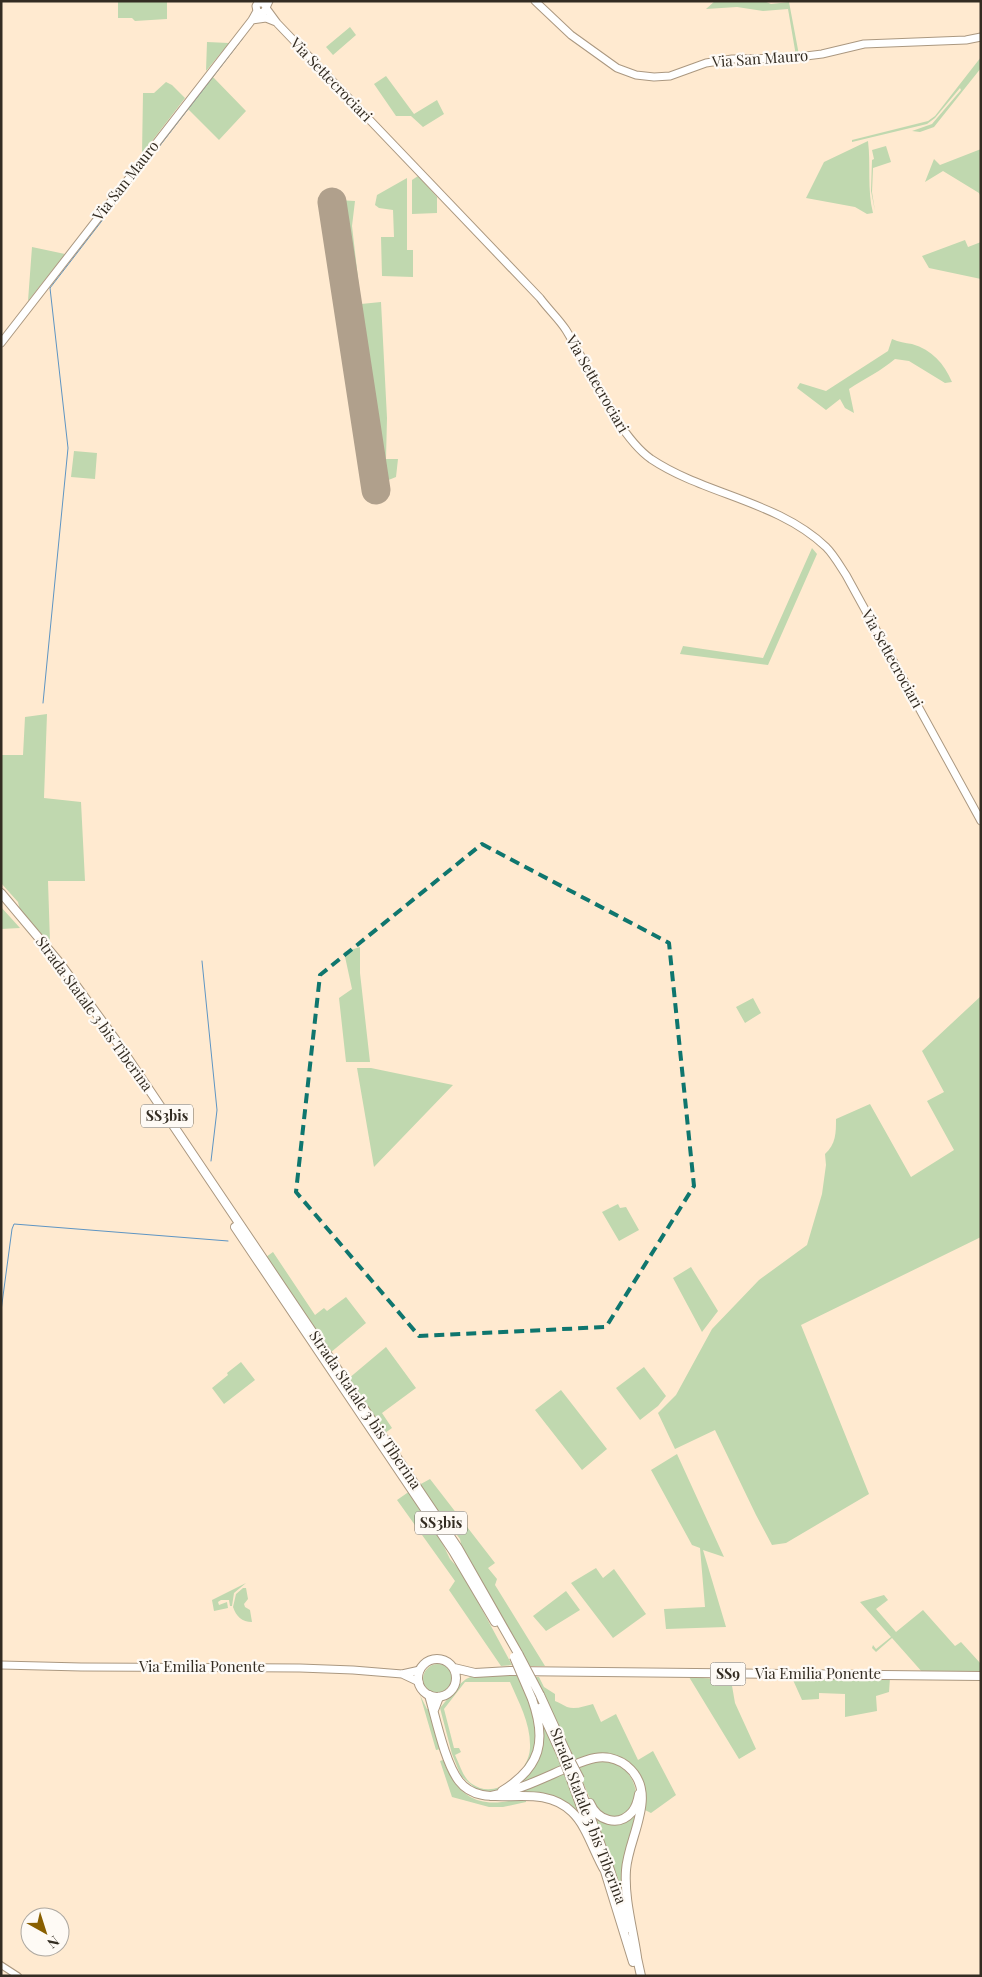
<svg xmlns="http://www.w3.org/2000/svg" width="982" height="1977" font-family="'Playfair Display',serif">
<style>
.green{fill:#c0d8af;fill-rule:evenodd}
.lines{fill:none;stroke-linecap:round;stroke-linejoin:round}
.stream{stroke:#5e95c3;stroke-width:1}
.runway{stroke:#b0a08c;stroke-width:29}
.tertiary-casing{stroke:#ab9880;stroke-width:8}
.secondary-casing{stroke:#ab9880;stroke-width:9}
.primary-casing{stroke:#ab9880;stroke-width:10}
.trunk-casing{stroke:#ab9880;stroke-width:10}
.tertiary{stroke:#fff;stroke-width:5.5}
.secondary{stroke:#fff;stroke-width:7}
.primary{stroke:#fff;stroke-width:8}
.trunk{stroke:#fff;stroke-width:8}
.trunk-bridge-casing{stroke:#ab9880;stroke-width:10;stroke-linecap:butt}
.trunk-bridge{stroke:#fff;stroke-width:8}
.marked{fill:none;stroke:#0f766e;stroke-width:4;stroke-dasharray:10 6;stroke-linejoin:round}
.labels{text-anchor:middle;stroke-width:4.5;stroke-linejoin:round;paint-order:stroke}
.shield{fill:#fefaf5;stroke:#706a61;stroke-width:1}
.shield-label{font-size:14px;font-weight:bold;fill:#332c22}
.street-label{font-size:15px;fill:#332c22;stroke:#fefaf5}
</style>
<rect width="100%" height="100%" fill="#ffead0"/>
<path class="green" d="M 118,1 L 167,1 L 167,19 L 135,21 L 132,18 L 118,18 Z
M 715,1 L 764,1 L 771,4 L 789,2 L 799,55 L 796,56 L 788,9 L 763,11 L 737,7 L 706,9 Z
M 350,27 L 356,35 L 333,55 L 326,47 Z
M 207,42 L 229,43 L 206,71 Z
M 981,57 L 981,68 L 934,127 L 920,132 L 912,131 L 932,124 L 961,90 L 960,88 L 935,118 L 927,124 L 852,142 L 852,140 L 928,121 L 935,116 Z
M 386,76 L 414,114 L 437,100 L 444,114 L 423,127 L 411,116 L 396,116 L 374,84 Z
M 213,77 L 246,111 L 219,140 L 188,109 Z
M 166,82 L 172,85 L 185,98 L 142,154 L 143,93 L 154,93 Z
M 868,141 C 871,165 867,189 873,213 L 867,214 L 855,207 L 806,198 L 824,162 Z
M 886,146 L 891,162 L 873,168 L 872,192 L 875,211 L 871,191 L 872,160 L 874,159 L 872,150 Z
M 981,149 L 981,197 L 979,193 L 943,171 L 925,182 L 934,159 L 940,165 Z
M 418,176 L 437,197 L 437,213 L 412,214 L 412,180 Z
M 407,178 L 407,250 L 413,250 L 413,277 L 382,276 L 381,237 L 394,237 L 393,210 L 379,208 L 375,205 L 377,195 Z
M 337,200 L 355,201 L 352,226 L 361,304 L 381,302 L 387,418 L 386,459 L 398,459 L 396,477 L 386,481 L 386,487 L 380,490 L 371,420 Z
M 965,240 L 968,247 L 981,242 L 981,279 L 929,268 L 922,256 Z
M 32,247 L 65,254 L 28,301 Z
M 892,339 C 899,342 905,343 912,344 C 932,350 944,363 952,382 L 945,383 L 909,361 L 895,359 C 881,371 864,379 849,389 L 854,413 L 845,408 L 840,399 L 826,410 L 797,388 L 800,383 L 826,391 L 888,351 Z
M 74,451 L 97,453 L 95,479 L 71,477 Z
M 812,548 L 817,554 L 768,665 L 680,654 L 683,646 L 763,658 Z
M 47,714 L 44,798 L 81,802 L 85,881 L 48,881 L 50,942 L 48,944 L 20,910 L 18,902 L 1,883 L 1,755 L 23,755 L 25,717 Z
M 1,907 L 20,928 L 1,929 Z
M 360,947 L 360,973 L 370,1062 L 346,1062 L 339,998 L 352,989 L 344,952 Z
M 981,996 L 981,1237 L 801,1325 L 869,1494 L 786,1543 L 772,1545 L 756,1515 L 715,1430 L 675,1449 L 658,1413 L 676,1395 L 712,1329 L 759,1280 L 807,1245 L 822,1194 L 826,1165 L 825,1154 C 836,1144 836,1133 836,1119 L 870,1104 L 911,1177 L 954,1150 L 927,1101 L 944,1092 L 922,1051 Z
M 753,998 L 761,1013 L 745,1023 L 736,1007 Z
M 357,1068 L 371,1068 L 453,1085 L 374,1167 Z
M 618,1204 L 620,1208 L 626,1207 L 639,1230 L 619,1241 L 602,1212 Z
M 273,1252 L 315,1315 L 324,1308 L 327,1311 L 346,1297 L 366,1323 L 330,1353 L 266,1257 Z
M 691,1267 L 718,1311 L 702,1332 L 673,1278 Z
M 386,1347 L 416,1388 L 382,1413 L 392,1428 L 385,1433 L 348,1379 Z
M 241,1362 L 255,1380 L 224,1404 L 212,1388 L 228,1375 L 227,1373 Z
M 644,1367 L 666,1396 L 658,1406 L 640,1420 L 616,1388 Z
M 561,1390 L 607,1449 L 582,1470 L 535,1410 Z
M 677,1454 L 724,1557 L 703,1550 L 726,1627 L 666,1629 L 664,1609 L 705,1607 L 700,1548 L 692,1545 L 651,1470 Z
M 430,1479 L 495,1563 L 488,1568 L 497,1579 L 495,1585 L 545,1666 L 529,1666 L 462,1549 L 460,1539 L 419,1485 Z
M 410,1491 L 437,1532 L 450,1559 L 460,1570 L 472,1591 L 512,1665 L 501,1666 L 449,1590 L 455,1581 L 397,1500 Z
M 596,1568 L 603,1578 L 614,1569 L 646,1614 L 613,1638 L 571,1583 Z
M 246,1583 L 234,1593 L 232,1606 L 230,1606 L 229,1600 L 221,1600 L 218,1602 L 219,1605 L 227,1602 L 228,1608 L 214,1611 L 212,1600 Z
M 243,1588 L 246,1588 L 248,1599 L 244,1604 L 245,1607 L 250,1610 L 252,1622 C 242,1622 236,1616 233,1607 L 236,1594 Z
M 566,1591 L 580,1610 L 546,1631 L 533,1616 Z
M 884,1595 L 888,1600 L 876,1609 L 896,1632 L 923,1610 L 955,1646 L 961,1642 L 981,1664 L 981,1672 L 923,1673 L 892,1638 L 876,1652 L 872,1648 L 873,1645 L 876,1649 L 891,1637 L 860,1602 Z
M423 1679a15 15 0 1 1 30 0a15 15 0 1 1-30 0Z
M 475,1675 L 517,1675 L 530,1702 L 538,1731 L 534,1758 L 509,1785 L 498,1791 L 489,1792 L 476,1789 L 461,1776 L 452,1754 L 440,1708 L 459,1685 L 466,1679 ZM 465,1682 L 510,1682 C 519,1703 531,1724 530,1748 C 529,1773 496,1801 472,1784 C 463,1778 460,1765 455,1755 L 461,1752 L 459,1748 L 454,1748 L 444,1709 Z
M 534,1677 L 539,1677 L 544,1687 L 555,1694 L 555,1701 C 560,1703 563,1705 567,1707 C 575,1710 585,1706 593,1704 L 601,1722 L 616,1714 L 638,1760 L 653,1751 L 676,1795 L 651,1813 L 645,1810 C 647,1786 642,1777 624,1761 L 575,1761 Z
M 689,1677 L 731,1680 L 735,1703 L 756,1749 L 739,1759 Z
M 864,1677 L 890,1678 L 889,1692 L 876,1696 L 877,1711 L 845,1717 L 845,1694 L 819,1693 L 819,1699 L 802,1700 L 793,1680 Z
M 420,1695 L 427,1709 L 430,1709 L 441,1749 L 436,1750 Z
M 542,1722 L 562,1768 L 507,1791 C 535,1773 545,1756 542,1722 Z
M 443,1760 C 454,1788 470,1806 502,1802 C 510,1801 518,1799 526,1798 L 526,1802 L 503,1807 L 489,1807 L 452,1797 L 440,1761 Z
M 596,1761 C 605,1762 615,1762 623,1768 C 636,1778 644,1807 624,1816 C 619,1818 612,1817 608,1818 L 593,1806 L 577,1768 Z
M 564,1773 L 585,1825 L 568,1806 L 514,1794 Z
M 639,1806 L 632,1833 L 625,1902 L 623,1902 L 592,1814 C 613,1832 623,1826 639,1806 Z"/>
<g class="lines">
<path class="stream" d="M 43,703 L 68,448 L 50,288 L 243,38
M 202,961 L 217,1110 L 211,1161
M 1,1311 L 12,1229 L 14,1224 L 228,1241"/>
<path class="runway" d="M 332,202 L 376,490"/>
<g class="tertiary-casing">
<path id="tertiary" d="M 1,1965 L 18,1976"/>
</g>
<g class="secondary-casing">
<path id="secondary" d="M 535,1 L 571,35 L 617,68 L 636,75 L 654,77 L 670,76 L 706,63 L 732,59 L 790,58 L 822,54 L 864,44 L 966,40 L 981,37
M 266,6 L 263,3 L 258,3 L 256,6 L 257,11 L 260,13 L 264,12 L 269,1
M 266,8 L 277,23 L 540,298 C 548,309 559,319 566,330 C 589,367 617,435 651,459 C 705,495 778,501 826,547 C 834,555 840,566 846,575 L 981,821
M 252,20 L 266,18 L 276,22
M 1,343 L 252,20 L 257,11
M 1,1665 L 81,1667 L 300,1668 L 353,1670 L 402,1674 L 420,1670
M 402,1674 L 419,1682"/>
</g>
<g class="primary-casing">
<path id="primary" d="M418 1678a19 19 0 1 1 38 0a19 19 0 1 1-38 0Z
M 454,1668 L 475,1673 L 510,1671 L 981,1676"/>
</g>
<g class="trunk-casing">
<path id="trunk" d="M 1,893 L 59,962 L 115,1039 L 458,1548 L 519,1655
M 235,1227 L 453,1551 L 495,1622
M 429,1695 C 436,1719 445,1763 459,1781 C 484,1814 537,1778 572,1812 C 587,1826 594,1853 605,1871
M 540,1695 L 567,1754
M 540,1708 L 562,1756
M 434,1710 L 439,1697
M 577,1780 L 610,1870 L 628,1928
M 572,1782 L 590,1832
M 502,1791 C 541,1767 547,1741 532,1699
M 491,1796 C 516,1791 539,1780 562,1770 C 573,1766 583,1760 595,1758 C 606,1756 618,1759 627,1766 C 660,1793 628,1837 626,1870 C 624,1899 633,1929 637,1957
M 590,1803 C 597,1820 618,1828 632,1812 C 636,1807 638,1800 639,1794
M 604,1868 L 633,1962
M 636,1953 L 641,1976"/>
</g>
<use href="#tertiary" class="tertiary"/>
<use href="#secondary" class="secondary"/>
<use href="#primary" class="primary"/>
<use href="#trunk" class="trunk"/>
<g class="trunk-bridge-casing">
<path id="trunk-bridge" d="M 519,1655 L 540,1695
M 514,1657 L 532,1699
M 567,1754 L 580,1779
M 562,1756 L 572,1782"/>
</g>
<use href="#trunk-bridge" class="trunk-bridge"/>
</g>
<path class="marked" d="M 482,844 L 669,943 L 694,1186 L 606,1327 L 419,1336 L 296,1192 L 320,975 Z"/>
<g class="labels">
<g class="shield">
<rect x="141" y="1104.5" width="52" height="23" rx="4"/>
<rect x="415" y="1511.5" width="52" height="23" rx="4"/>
<rect x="710.5" y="1662.5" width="35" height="23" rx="4"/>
</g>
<g class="shield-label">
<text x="167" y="1121">SS3bis</text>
<text x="441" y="1528">SS3bis</text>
<text x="728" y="1679">SS9</text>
</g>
<g class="street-label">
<text transform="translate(760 59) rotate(-4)" y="5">Via San Mauro</text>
<text transform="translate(331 80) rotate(46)" y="5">Via Settecrociari</text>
<text transform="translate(126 181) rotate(-52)" y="5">Via San Mauro</text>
<text transform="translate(597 384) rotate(60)" y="5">Via Settecrociari</text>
<text transform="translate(892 659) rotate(61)" y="5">Via Settecrociari</text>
<text transform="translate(94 1014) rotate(54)" y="5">Strada Statale 3 bis Tiberina</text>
<text transform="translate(365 1410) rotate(56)" y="5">Strada Statale 3 bis Tiberina</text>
<text x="202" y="1672">Via Emilia Ponente</text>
<text x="818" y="1679">Via Emilia Ponente</text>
<text transform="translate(588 1816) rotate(69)" y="5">Strada Statale 3 bis Tiberina</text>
</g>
</g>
<rect width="982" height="1977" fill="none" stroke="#332c22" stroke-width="5"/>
<g transform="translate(45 1932) rotate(141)"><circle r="24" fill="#fefaf5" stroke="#ada8a1"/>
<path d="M0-4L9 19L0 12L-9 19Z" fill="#895f00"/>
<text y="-8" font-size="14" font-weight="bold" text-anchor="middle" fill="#332c22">N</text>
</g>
</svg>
